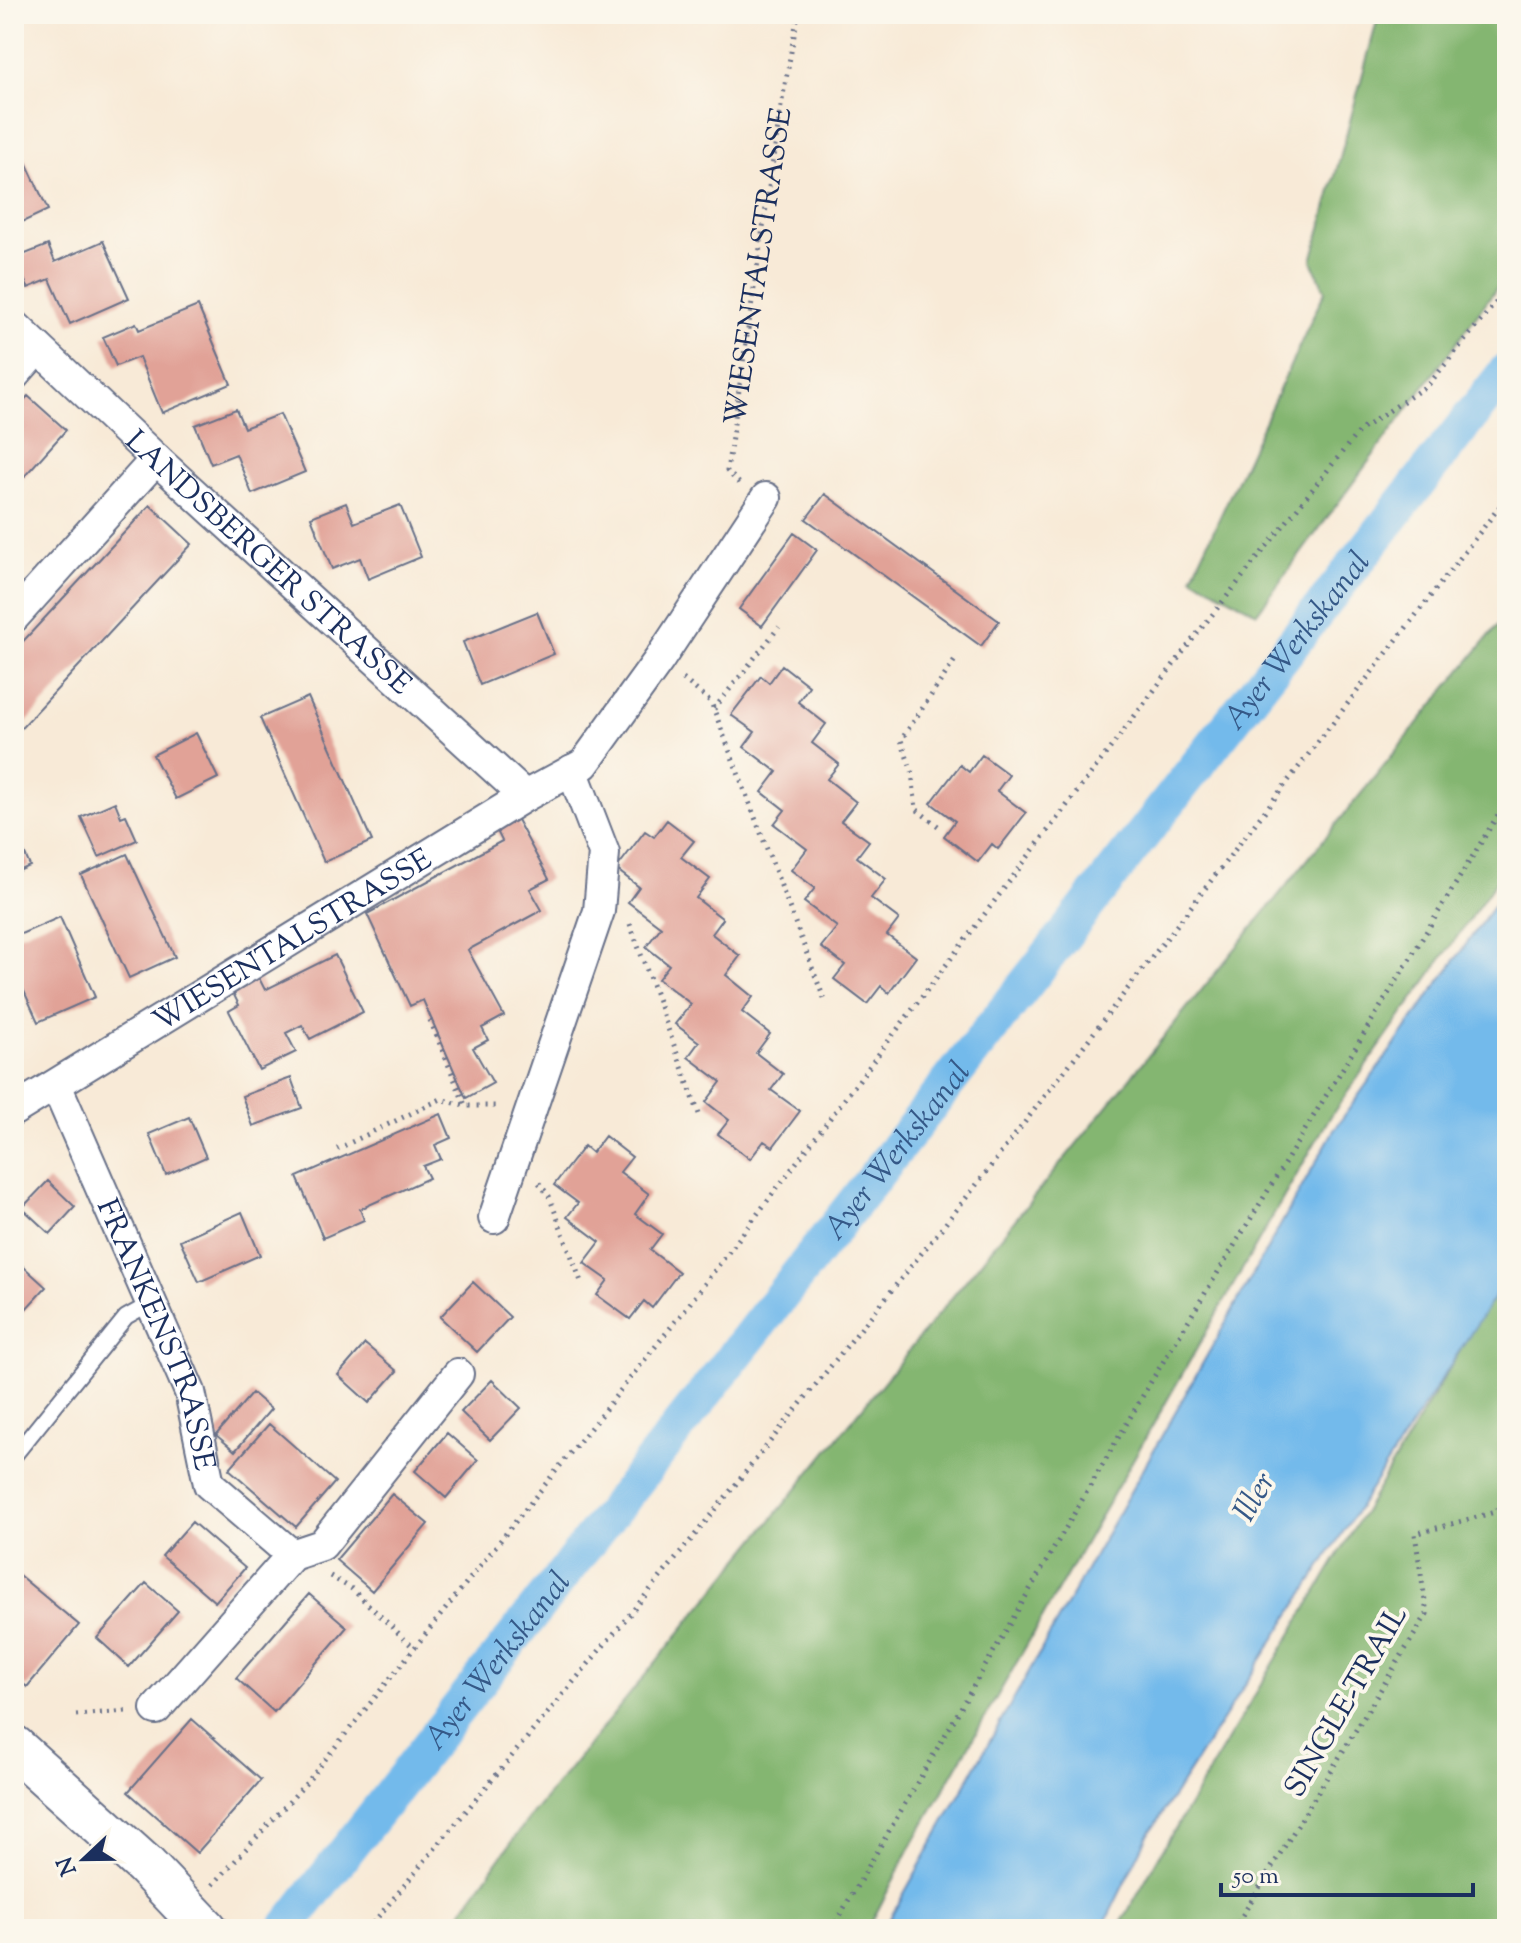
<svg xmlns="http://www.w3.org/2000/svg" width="1521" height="1943" font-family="'Sorts Mill Goudy',serif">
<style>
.forest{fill:#84b671;stroke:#507268;stroke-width:2}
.water{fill:#73baeb;stroke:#4774a4;stroke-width:2}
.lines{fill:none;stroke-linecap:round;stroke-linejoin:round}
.canal{stroke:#73baeb;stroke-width:36}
.building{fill:#e1a297}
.service-casing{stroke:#687088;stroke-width:18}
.minor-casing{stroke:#687088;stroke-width:34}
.secondary-casing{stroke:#687088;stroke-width:46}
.path{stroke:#687088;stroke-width:5;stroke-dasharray:2 6;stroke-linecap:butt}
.service{stroke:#fff;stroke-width:14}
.minor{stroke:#fff;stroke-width:30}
.secondary{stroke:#fff;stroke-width:42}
.labels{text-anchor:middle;stroke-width:8;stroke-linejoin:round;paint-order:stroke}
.street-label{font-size:30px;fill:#1b2f5e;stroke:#fbf7ec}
.water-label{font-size:32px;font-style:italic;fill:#355988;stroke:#fbf7ec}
</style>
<rect width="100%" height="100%" fill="#fbf7ec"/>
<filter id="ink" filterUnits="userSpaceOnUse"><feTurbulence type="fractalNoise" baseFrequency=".0125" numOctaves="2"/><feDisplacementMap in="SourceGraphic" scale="16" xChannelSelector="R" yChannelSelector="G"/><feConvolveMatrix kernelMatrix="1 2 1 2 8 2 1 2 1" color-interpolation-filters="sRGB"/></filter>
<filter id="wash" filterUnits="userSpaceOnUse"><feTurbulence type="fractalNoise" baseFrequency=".006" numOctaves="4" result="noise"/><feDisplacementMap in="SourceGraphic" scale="32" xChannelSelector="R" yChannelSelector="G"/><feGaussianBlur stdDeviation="1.8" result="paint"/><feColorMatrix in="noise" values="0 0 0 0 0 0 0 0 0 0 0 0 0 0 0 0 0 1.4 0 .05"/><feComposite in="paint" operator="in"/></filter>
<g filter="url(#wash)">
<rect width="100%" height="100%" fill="#f8ead7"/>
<path class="forest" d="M 1379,14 L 1507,14 L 1507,274 L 1257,613 L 1192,577 L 1325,291 L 1312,261 Z
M 1507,614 L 1507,866 L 1328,1120 L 909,1850 L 868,1929 L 449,1929 L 526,1822 Z
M 1507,1272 L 1507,1929 L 1118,1929 L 1160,1854 Z"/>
<path class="water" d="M 1507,887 L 1507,1277 L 1147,1837 L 1102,1929 L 884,1929 L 1334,1130 Z"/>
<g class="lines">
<path class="canal" id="s1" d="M 285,1929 L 1507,370"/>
</g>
<g id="blocks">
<path class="building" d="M 14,136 L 48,210 L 14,226 Z
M 103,241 L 129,298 L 70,324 L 50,279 L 28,288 L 15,258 L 48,245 L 55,262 Z
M 198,306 L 231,384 L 162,413 L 139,357 L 116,366 L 103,337 L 136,323 L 139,330 Z
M 28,396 L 66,430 L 14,488 L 14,411 Z
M 236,409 L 244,428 L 280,414 L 305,472 L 252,494 L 236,454 L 211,464 L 195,425 Z
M 825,494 L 999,621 L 981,646 L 806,519 Z
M 346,503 L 354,523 L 400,505 L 421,557 L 368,579 L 360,558 L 332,569 L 311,517 Z
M 150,505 L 192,544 L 14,736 L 14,651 Z
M 794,533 L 817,550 L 762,626 L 739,609 Z
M 537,612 L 554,654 L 480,685 L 463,642 Z
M 782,665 L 809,686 L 798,702 L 826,724 L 812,743 L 839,764 L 827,779 L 856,802 L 841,821 L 869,841 L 857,857 L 886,879 L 871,898 L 899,919 L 887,935 L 916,957 L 889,993 L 881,986 L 867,1004 L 834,979 L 845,965 L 821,947 L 837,927 L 804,902 L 815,888 L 791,870 L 807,849 L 774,824 L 785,810 L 762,792 L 777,772 L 744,747 L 755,732 L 731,715 L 761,676 L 769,683 Z
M 308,697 L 372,841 L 324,862 L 260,718 Z
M 196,733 L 218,778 L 176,799 L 153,755 Z
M 982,755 L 1009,775 L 997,791 L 1026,813 L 998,849 L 992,844 L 978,862 L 944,836 L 955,821 L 931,803 L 960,765 L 969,772 Z
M 115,802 L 121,817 L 126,815 L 137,840 L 99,857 L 81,817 Z
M 515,816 L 549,879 L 530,889 L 542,910 L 468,950 L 504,1016 L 482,1028 L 488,1040 L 473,1048 L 493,1083 L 466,1098 L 423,1000 L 410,1006 L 367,914 L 502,841 L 495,827 Z
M 667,820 L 694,841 L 681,857 L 710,879 L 696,898 L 723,919 L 712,934 L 740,956 L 726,975 L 753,997 L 742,1012 L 770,1034 L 756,1053 L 783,1074 L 771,1090 L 800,1111 L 773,1147 L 764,1141 L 750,1159 L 718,1134 L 729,1120 L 706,1102 L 721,1082 L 688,1057 L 699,1042 L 675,1024 L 691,1004 L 658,979 L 669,965 L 646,947 L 661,927 L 628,902 L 639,887 L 616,869 L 645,831 L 654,837 Z
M 14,829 L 30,866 L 14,873 Z
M 127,854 L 175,957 L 129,978 L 81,875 Z
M 60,917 L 95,997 L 38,1022 L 14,969 L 14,937 Z
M 335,955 L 363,1012 L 310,1039 L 302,1025 L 286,1033 L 296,1052 L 259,1070 L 229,1011 L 239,1005 L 232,991 L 259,978 L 265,990 Z
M 291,1078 L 302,1108 L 253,1126 L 242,1096 Z
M 441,1114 L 451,1138 L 435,1145 L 441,1159 L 423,1166 L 429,1178 L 360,1209 L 364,1220 L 323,1238 L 297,1177 Z
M 189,1117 L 206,1157 L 166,1175 L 149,1134 Z
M 605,1136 L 632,1157 L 620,1172 L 649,1194 L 635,1214 L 662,1234 L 650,1250 L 679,1272 L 652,1308 L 644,1301 L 630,1319 L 597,1295 L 608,1280 L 584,1263 L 600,1242 L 567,1217 L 578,1203 L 554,1185 L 584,1146 L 592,1153 Z
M 48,1181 L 75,1207 L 50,1234 L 22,1208 Z
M 242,1212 L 260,1255 L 199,1282 L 180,1240 Z
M 14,1258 L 46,1287 L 14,1322 Z
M 473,1282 L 510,1317 L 477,1352 L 440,1317 Z
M 365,1344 L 397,1371 L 369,1403 L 338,1375 Z
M 492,1380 L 521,1408 L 490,1440 L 461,1412 Z
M 252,1393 L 271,1409 L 235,1451 L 216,1435 Z
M 269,1424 L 335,1482 L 296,1527 L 229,1469 Z
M 447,1433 L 478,1460 L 446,1498 L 415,1471 Z
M 392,1494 L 428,1524 L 372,1591 L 336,1560 Z
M 192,1522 L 245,1568 L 215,1602 L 162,1556 Z
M 14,1571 L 79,1625 L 27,1687 L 14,1676 Z
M 146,1583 L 178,1611 L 129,1667 L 97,1638 Z
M 309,1594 L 347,1627 L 274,1712 L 236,1678 Z
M 192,1719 L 261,1780 L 197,1853 L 128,1792 Z"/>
</g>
</g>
<g filter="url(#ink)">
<use href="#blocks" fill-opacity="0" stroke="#687088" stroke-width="2"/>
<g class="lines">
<g class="service-casing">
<path id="service" d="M 14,1456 L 126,1317 L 151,1303"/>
</g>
<g class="minor-casing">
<g id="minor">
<path id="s3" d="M 14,325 L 156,459 L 525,796"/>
<path d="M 14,375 L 38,348"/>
<path d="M 14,617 L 156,459"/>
<path id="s4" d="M 56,1085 L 190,1392 L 209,1484 L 292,1555"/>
<path id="s5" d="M 14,1110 L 525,796 L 584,764 L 659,660 L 766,498"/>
<path d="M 494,1218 L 599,911 L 604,853 L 572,770"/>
<path d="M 156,1709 L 292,1555 L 322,1545 L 458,1374"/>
</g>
</g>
<g class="secondary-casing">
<path id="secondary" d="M 14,1747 L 145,1865 L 206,1929"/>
</g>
<g class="path">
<path id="s2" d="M 739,483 L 727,471 L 781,106 L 798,14"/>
<path d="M 683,679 L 711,702 L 826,1004"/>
<path d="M 714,709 L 779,627"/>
<path d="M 938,826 L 916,809 L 912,772 L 901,740 L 957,657"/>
<path d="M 630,924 L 699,1114"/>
<path d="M 430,1020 L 465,1105"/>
<path d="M 337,1149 L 441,1099 L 465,1106 L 500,1106"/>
<path d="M 539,1183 L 549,1196 L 582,1284"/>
<path d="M 330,1576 L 352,1589 L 414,1648"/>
<path d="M 76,1715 L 127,1711"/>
<path d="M 213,1885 L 308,1781 L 687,1307 L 1196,635 L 1359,431 L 1429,384 L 1507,289"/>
<path d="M 368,1929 L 674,1561 L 974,1188 L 1507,497"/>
<path d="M 832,1929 L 1152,1380 L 1507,800"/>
<path d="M 1234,1929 L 1427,1614 L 1415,1534 L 1495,1512 L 1507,1492"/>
</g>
<use href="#service" class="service"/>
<use href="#minor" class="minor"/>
<use href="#secondary" class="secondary"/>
</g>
</g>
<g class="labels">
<g class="street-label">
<text dy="10" stroke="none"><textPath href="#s2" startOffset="224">WIESENTALSTRASSE</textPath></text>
<text dy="10" stroke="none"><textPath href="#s3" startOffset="348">LANDSBERGER STRASSE</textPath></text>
<text dy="10" stroke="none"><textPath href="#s5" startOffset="326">WIESENTALSTRASSE</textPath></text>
<text dy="10" stroke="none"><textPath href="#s4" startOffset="270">FRANKENSTRASSE</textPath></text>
<text transform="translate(1345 1701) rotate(-60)" y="10">SINGLE-TRAIL</text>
</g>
<g class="water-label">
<text dy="11" stroke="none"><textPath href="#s1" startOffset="1638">Ayer Werkskanal</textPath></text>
<text dy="11" stroke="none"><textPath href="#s1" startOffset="990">Ayer Werkskanal</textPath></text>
<text transform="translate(1253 1496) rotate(-60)" y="11">Iller</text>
<text dy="11" stroke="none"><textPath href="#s1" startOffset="342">Ayer Werkskanal</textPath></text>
</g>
</g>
<rect width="1521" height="1943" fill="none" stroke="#fbf7ec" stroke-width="48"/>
<g transform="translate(84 1859) rotate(248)" stroke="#fbf7ec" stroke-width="6" paint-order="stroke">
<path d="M0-6L14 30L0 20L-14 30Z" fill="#1b2f5e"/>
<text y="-12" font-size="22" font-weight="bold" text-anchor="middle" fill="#1b2f5e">N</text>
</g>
<path d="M1221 1883v12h252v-12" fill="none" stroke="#1b2f5e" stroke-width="4"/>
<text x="1233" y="1883" font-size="24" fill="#1b2f5e" stroke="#fbf7ec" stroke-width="6" paint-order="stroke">50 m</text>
</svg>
